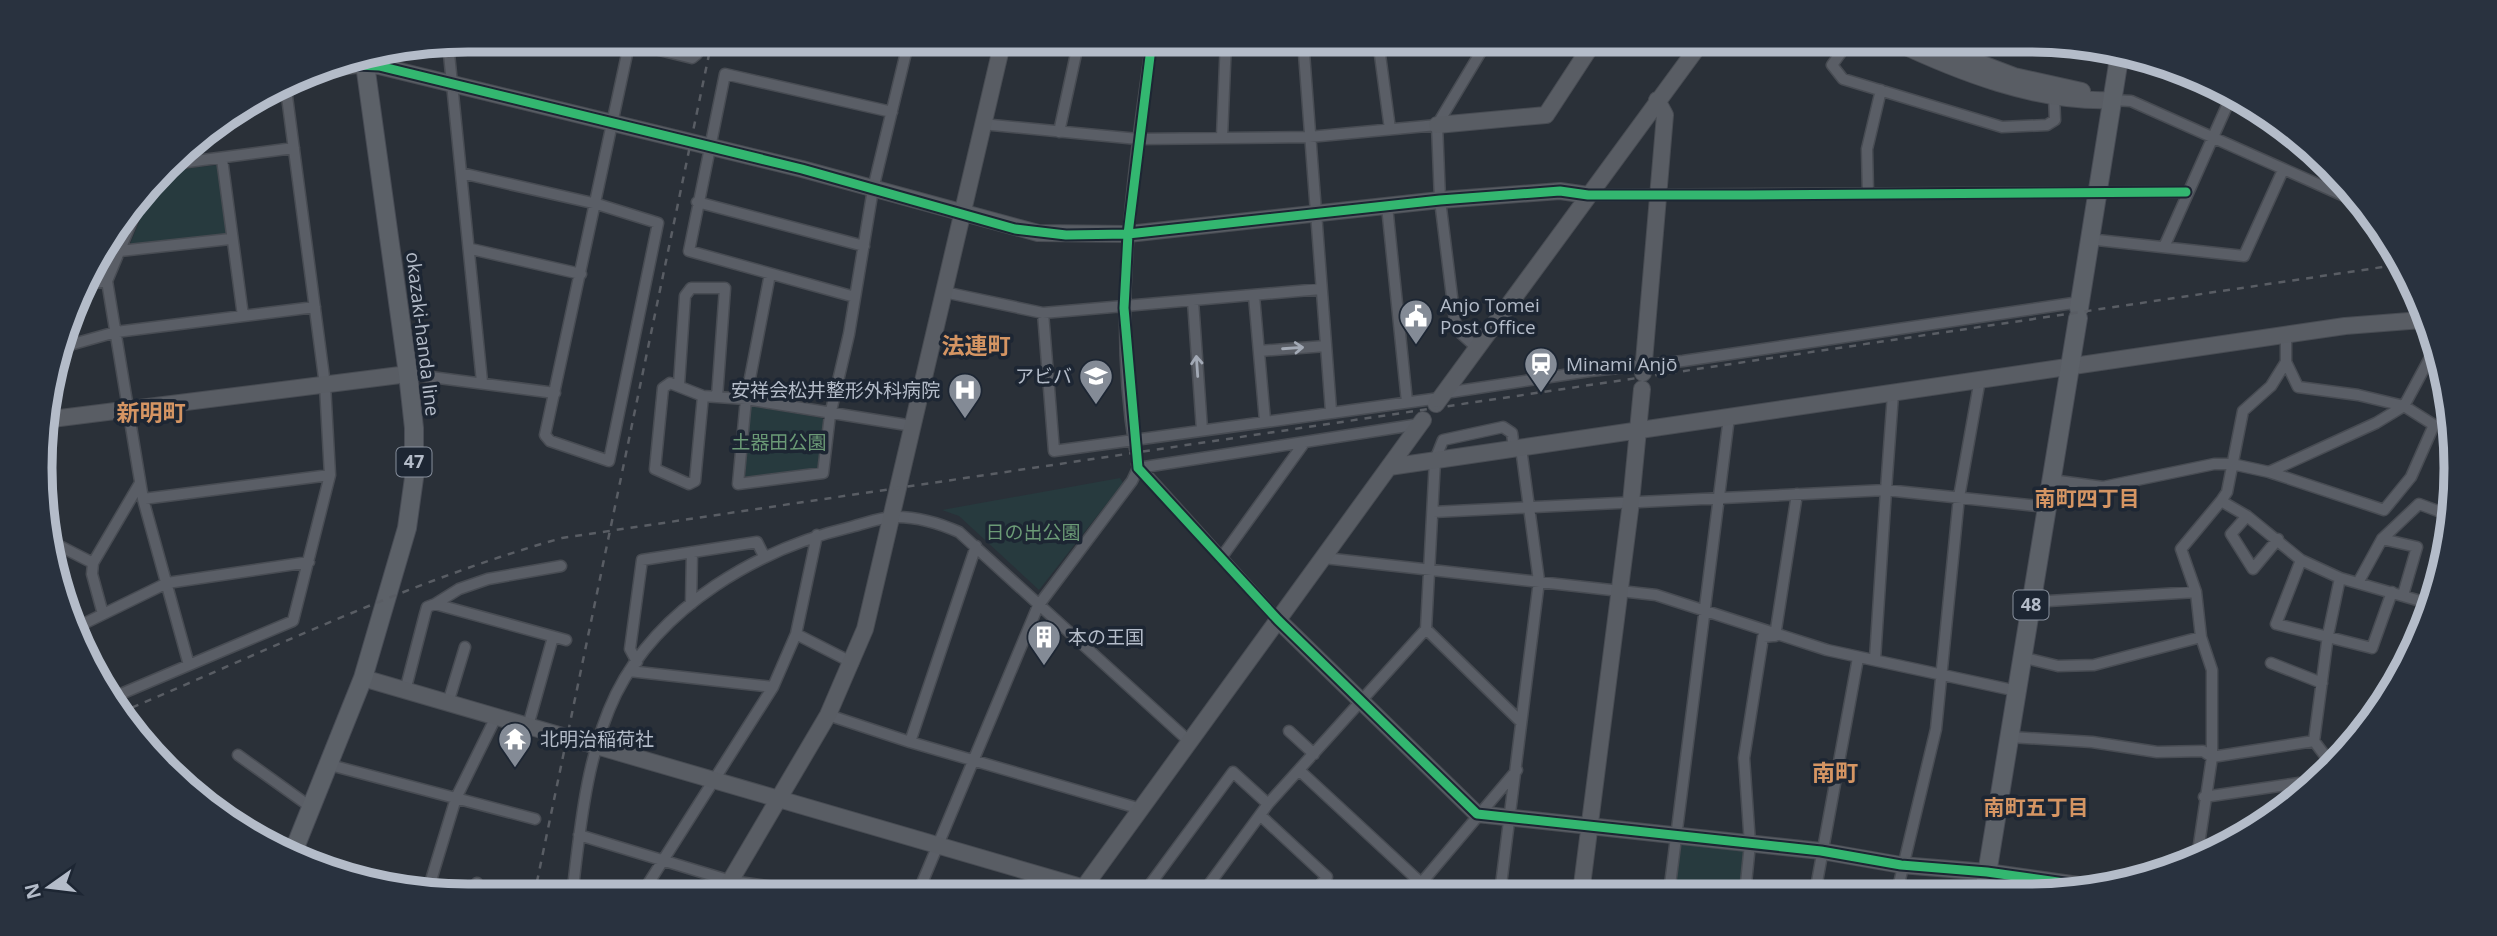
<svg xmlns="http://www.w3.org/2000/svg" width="2497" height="936" font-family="'Open Sans','Noto Sans JP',sans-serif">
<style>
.green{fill:#273a3e}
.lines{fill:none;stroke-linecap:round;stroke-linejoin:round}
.street-casing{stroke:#484c53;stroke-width:13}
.secondary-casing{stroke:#484c53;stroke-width:18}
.primary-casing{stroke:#484c55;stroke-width:20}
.street{stroke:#5a5e66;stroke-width:10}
.secondary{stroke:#595d64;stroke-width:16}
.primary{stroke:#5c6168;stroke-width:18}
.rail{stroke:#595d64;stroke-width:2.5;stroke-dasharray:7 7;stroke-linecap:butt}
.cycleway-casing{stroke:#1d2633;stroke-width:13}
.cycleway{stroke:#33b770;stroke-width:9}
.oneway{stroke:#a2a9b5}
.labels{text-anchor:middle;stroke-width:7;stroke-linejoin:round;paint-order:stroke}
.shield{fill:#1d2633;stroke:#878f9c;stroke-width:2}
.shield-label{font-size:18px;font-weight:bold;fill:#b4bcc9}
.poi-label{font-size:19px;fill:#b4bcc9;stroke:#1d2633;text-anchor:start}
.street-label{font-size:19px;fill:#b4bcc9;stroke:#1d2633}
.park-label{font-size:19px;fill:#6b9a76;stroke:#1d2633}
.neighbourhood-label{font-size:21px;font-weight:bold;fill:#d59563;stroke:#1d2633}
.quarter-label{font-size:23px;font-weight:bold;fill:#d59563;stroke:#1d2633}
.rim{fill:none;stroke:#b4bcc9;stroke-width:9}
</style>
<rect width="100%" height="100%" fill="#2a3038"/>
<path class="green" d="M 217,165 L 227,237 L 128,249 L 154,186 L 166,171 Z
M 752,406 L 822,418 L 825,421 L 817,469 L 745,477 L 749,411 Z
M 1120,478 L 1123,483 L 1039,590 L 959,516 L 942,510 Z
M 1682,842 L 1745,850 L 1742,893 L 1673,893 Z"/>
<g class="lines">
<g class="street-casing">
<path id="street" d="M 618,40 L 692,58 L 697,54 L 700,40
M 1303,40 L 1331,411
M 1378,40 L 1390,129
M 1471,40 L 1483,48
M 1850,40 L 1832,65 L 1843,79 L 2002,127 L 2047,125 L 2055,120 L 2054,96
M 448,44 L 482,382
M 2111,100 L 2131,101 L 2351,199
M 982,124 L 1138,139 L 1309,137 L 1437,125
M 1059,132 L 1079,40
M 1222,137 L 1226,40
M 222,159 L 243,316
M 172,164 L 294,148
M 461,173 L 597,204 L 658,223 L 609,461 L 550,441 L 545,435 L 630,40
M 1868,194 L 1867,149 L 1881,90
M 1588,195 L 2186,192
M 697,202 L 864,246
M 139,204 L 107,281 L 143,499 L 189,665
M 1387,206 L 1407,402
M 2088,239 L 2244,256 L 2283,170
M 2164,247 L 2230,99
M 471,249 L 581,274
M 120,251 L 230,239
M 770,274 L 746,399 L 738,484 L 823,473 L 830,415 L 849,334 L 873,189 L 909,40
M 87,284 L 107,281
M 944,292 L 1043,313 L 1321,289
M 1254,296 L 1265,421
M 855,297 L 689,251 L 725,74 L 892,112
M 1193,301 L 1202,430
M 1043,313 L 1054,451 L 1440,398
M 2286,336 L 2286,362 L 2271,386 L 2243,411 L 2227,492 L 2221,501 L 2247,516 L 2301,560 L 2340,578
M 66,346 L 116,332 L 315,307
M 1476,347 L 1456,329 L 1440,200 L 1437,125 L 1488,40
M 1259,351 L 1326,346
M 408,374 L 555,393
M 679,384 L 685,296 L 691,288 L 725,288 L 717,397
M 1445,393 L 1590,371 L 1683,361 L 2080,302
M 1893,394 L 1886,490 L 2047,507
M 703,396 L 695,481 L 689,484 L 655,469 L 663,388 L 670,383 L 703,396 L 746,399 L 913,426
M 1135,449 C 1112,313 1133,175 1152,40
M 1137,464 L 1278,620
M 1138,468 L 1420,424
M 2269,472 L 2384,510 L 2411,477 L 2434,425 L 2404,406 L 2358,395 L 2298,387 L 2286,362
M 2051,480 L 2103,487 L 2214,464 L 2232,464 L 2269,472 L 2376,423 L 2404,406 L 2433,352
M 143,499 L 330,475
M 1433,512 L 1886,490 L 1875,659
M 2247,516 L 2231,534 L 2253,569 L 2278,539
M 2382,539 L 2417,547 L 2403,595
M 48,540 L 93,563 L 92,574 L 103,614
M 1221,558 L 1304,443
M 1324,558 L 1656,595 L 1827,650 L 2017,691
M 2301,560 L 2276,624 L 2372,648 L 2392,592
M 93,563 L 140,483
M 2359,581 L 2382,539 L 2419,504 L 2446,514
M 2031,602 L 2196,592
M 435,604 L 459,589 L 488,579 L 561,566
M 691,604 L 692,552
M 79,626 L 167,583 L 309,562
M 1426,629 L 1521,722
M 796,634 L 853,663
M 1775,636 L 1797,494
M 2021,657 L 2058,666 L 2094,665 L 2201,637
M 637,662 L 630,649 L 642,560 L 757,542 L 764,556
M 2271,663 L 2322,683
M 629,671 L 773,687
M 405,691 L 425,614 L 427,607 L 435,604 L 566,640
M 109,699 L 293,621 L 330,475 L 325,385 L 286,89
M 448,703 L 465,647
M 828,715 L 910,742 L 1141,809
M 528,726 L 553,637
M 1289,731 L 1314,754
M 2010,737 L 2092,742 L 2157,752 L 2203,751 L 2212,757 L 2314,741 L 2332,765
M 2314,741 L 2328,635 L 2340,578 L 2431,604
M 910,742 L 976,546
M 238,755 L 312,808
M 330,765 L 535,819
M 1300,771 L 1421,883 L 1447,893
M 2204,797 L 2299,783 L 2300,797
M 1260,815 L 1327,877 L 1312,894
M 579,835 L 731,881 L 833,895
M 2197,858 L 2212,757 L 2212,670 L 2201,637 L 2196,592 L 2181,549 L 2221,501
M 428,890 L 456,798 L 496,717
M 1897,892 L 1936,729 L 1959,497 L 1980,379
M 2041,892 L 2043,881
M 1500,893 L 1539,581 L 1521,448
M 1669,893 L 1729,417
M 1745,893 L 1750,844 L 1744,758 L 1763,637 L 1773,636
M 1815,893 L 1858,658
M 1143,894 L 1233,772 L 1268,804
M 1202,894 L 1268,804 L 1426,629 L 1435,460 L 1443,440 L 1503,427 L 1512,433 L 1514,449
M 1412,894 L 1517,770
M 641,895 L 773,687 L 796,634 L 817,535
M 917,895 L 1038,606 L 1132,481 L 1138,468
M 467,896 L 477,883
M 572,896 C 580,829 586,756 616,694 C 660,606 758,549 851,527 C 864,524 878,518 892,517 C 914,516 939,523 959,532 L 1190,742"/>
</g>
<g class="secondary-casing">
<path id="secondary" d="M 1891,40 C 1958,72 2037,103 2111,100
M 1919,40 L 2014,76 L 2082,91
M 319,69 L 357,65 L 379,66 L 802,169 L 1038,233 L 1128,234 L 1440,200 L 1560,191 L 1588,195
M 1437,125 L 1546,115 L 1595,40
M 1643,373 L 1665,115 L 1657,100
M 1436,404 L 1703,40
M 44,420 L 408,374
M 1389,467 L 2345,326 L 2422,320
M 1278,620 L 1477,814 L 1821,851 L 1901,865 L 1987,872 L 2100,888
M 363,678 L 1105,894
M 1581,893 L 1631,502 L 1642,389
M 1079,894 L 1423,420
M 722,895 L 828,715 L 865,629 L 1003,40"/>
</g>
<g class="primary-casing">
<path id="primary" d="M 2079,308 L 2120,52
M 294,850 L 363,678 L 407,528 L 414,478 L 414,428 L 408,374 L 364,57
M 1984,892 L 2078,318"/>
</g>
<use href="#street" class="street"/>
<use href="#secondary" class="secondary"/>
<use href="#primary" class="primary"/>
<path class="rail" d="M 119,713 C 265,652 409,581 562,538 L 2403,264
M 534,896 L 712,40"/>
<g class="cycleway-casing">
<path id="cycleway" d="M 1152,40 L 1128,234 L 1124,308 L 1138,468 L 1278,620 L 1477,814 L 1821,851 L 1901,865 L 1987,872 L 2100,888
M 319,69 L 357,65 L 379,66 L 802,169 L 1015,229 L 1066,235 L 1128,234 L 1440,200 L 1560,191 L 1588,195 L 1748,195 L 2186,192"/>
</g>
<use href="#cycleway" class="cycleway"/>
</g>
<defs><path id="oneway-shaft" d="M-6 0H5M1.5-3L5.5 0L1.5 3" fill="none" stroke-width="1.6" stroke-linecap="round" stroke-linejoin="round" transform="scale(1.75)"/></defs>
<g class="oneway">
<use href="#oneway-shaft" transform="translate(1293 348) rotate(-4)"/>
<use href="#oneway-shaft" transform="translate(1197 366) rotate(-94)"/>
</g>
<defs>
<g id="civic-pin" transform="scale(1.75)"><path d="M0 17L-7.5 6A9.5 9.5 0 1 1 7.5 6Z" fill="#848b96" stroke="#1d2633"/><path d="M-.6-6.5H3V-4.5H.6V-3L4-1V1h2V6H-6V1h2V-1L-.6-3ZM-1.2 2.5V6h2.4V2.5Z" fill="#fff"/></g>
<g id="station-pin" transform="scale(1.75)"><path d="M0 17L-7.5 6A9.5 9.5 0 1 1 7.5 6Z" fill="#848b96" stroke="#1d2633"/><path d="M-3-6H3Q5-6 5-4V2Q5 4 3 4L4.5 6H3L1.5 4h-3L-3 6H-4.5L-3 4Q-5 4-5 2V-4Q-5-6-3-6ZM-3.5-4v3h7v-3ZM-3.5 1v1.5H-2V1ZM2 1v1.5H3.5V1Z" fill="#fff"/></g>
<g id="school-pin" transform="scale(1.75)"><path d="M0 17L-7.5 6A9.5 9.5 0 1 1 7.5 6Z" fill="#848b96" stroke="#1d2633"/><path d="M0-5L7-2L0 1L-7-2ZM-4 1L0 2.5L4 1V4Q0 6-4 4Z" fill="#fff"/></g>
<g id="hospital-pin" transform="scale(1.75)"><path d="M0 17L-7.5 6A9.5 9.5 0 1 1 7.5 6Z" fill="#848b96" stroke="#1d2633"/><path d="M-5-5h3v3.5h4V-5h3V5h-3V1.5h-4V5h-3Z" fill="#fff"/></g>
<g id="building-pin" transform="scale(1.75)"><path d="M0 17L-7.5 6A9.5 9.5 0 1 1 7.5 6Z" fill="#848b96" stroke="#1d2633"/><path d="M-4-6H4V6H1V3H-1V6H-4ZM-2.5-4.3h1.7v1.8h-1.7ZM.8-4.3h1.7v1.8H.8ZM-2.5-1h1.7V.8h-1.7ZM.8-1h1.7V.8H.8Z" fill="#fff"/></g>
<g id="temple-pin" transform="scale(1.75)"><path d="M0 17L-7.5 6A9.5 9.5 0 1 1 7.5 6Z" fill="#848b96" stroke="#1d2633"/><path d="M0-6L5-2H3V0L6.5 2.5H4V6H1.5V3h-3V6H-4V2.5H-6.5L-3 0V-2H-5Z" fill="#fff"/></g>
</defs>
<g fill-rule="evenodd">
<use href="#civic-pin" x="1416" y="316"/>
<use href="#station-pin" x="1541" y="364"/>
<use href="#school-pin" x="1096" y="376"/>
<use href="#hospital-pin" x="965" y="390"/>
<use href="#building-pin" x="1044" y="637"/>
<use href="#temple-pin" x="515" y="739"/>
</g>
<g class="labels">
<g class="shield">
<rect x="396.5" y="447.5" width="35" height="29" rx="5"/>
<rect x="2013.5" y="590.5" width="35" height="29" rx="5"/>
</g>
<g class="shield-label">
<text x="414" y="468">47</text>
<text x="2031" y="611">48</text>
</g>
<g class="poi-label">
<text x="1440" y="312">Anjo Tomei<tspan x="1440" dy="22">Post Office</tspan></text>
<text x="1566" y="371">Minami Anjō</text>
<text x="1072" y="383" text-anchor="end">アビバ</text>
<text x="940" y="397" text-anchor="end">安祥会松井整形外科病院</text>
<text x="1068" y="644">本の王国</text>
<text x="540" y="746">北明治稲荷社</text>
</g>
<g class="street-label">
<text transform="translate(423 334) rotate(83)" y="7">okazaki-handa line</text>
</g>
<g class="park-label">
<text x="779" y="449">土器田公園</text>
<text x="1033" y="539">日の出公園</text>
</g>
<g class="neighbourhood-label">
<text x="2087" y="506">南町四丁目</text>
<text x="2036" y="815">南町五丁目</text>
</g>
<g class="quarter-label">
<text x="976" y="354">法連町</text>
<text x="151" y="421">新明町</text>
<text x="1835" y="781">南町</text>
</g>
</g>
<path d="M0 0H2497V936H0ZM468 52H2028A416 416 0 0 1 2444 468V468A416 416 0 0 1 2028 884H468A416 416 0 0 1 52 468V468A416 416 0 0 1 468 52Z" fill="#29323f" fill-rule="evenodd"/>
<path class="rim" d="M468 52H2028A416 416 0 0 1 2444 468V468A416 416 0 0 1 2028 884H468A416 416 0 0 1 52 468V468A416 416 0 0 1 468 52Z"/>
<g transform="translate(49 887) rotate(256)" stroke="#1d2633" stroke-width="5" paint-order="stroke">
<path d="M0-5L12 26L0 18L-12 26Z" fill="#b4bcc9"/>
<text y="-10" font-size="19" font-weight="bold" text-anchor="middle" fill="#b4bcc9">N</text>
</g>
</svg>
